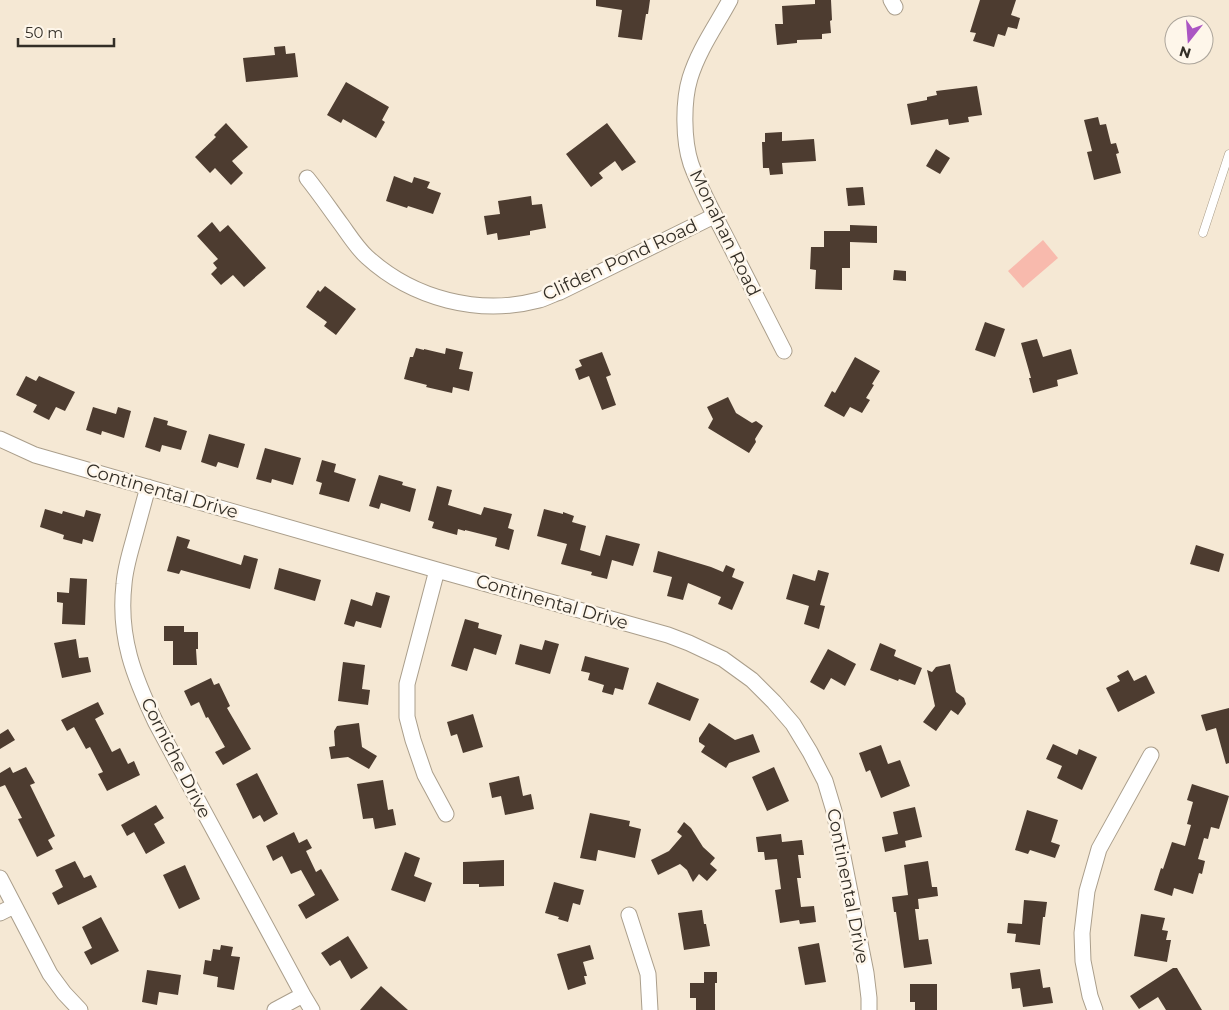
<svg xmlns="http://www.w3.org/2000/svg" width="1229" height="1010" font-family="Montserrat,sans-serif">
<style>
.green{fill:#f8baad}
.building{fill:#4d3c30}
.lines{fill:none;stroke-linecap:round;stroke-linejoin:round}
.lane-casing{stroke:#aa9e8b;stroke-width:9}
.street-casing{stroke:#aa9e8b;stroke-width:17}
.lane{stroke:#fff;stroke-width:8}
.street{stroke:#fff;stroke-width:15}
.labels{text-anchor:middle;stroke-width:5;stroke-linejoin:round;paint-order:stroke}
.street-label{font-size:18px;fill:#332e26;stroke:#fef6ea}
</style>
<rect width="100%" height="100%" fill="#f5e8d4"/>
<path class="green" d="M 1043,240 L 1058,258 L 1023,288 L 1008,271 Z"/>
<path class="building" d="M 596,0 L 650,0 L 648,14 L 646,14 L 642,40 L 618,37 L 622,10 L 596,6 Z
M 815,0 L 831,0 L 832,20 L 830,21 L 831,33 L 822,34 L 822,39 L 797,40 L 797,43 L 777,45 L 775,24 L 783,24 L 782,6 L 815,4 Z
M 980,0 L 1016,0 L 1011,15 L 1020,18 L 1017,29 L 1008,27 L 1005,36 L 998,34 L 994,47 L 973,41 L 976,33 L 970,32 Z
M 285,46 L 286,54 L 295,53 L 298,77 L 246,82 L 243,58 L 275,55 L 274,47 Z
M 346,82 L 389,107 L 382,120 L 385,122 L 376,138 L 343,119 L 341,123 L 327,115 Z
M 977,86 L 982,115 L 968,117 L 969,122 L 949,125 L 948,119 L 911,125 L 907,104 L 927,100 L 927,97 L 937,95 L 936,91 Z
M 1098,117 L 1100,125 L 1106,124 L 1111,144 L 1116,143 L 1119,153 L 1116,154 L 1121,173 L 1094,180 L 1087,152 L 1092,151 L 1084,120 Z
M 226,123 L 248,147 L 232,161 L 243,173 L 231,185 L 215,168 L 210,173 L 195,157 L 216,137 L 214,135 Z
M 607,123 L 636,162 L 622,171 L 615,161 L 599,173 L 603,178 L 591,187 L 566,154 Z
M 782,132 L 782,141 L 814,139 L 816,161 L 782,163 L 783,174 L 770,175 L 769,168 L 763,168 L 762,142 L 765,142 L 765,133 Z
M 936,149 L 950,158 L 940,174 L 926,166 Z
M 394,176 L 412,183 L 414,177 L 430,182 L 427,188 L 441,193 L 433,214 L 408,206 L 407,208 L 386,201 Z
M 863,187 L 865,205 L 848,206 L 846,188 Z
M 531,196 L 532,205 L 542,204 L 546,228 L 530,231 L 530,235 L 498,240 L 497,233 L 487,235 L 484,216 L 500,214 L 498,201 Z
M 212,222 L 220,232 L 228,225 L 266,268 L 244,287 L 233,275 L 221,285 L 211,274 L 217,268 L 213,263 L 218,259 L 197,236 Z
M 850,225 L 877,226 L 877,243 L 850,242 L 850,268 L 842,268 L 842,290 L 815,289 L 816,270 L 810,269 L 811,247 L 824,247 L 824,231 L 850,231 Z
M 894,270 L 906,271 L 906,281 L 893,280 Z
M 325,286 L 356,309 L 336,335 L 324,326 L 327,322 L 306,307 L 318,290 L 320,292 Z
M 985,322 L 1005,329 L 995,357 L 975,350 Z
M 1037,339 L 1043,357 L 1071,349 L 1078,374 L 1057,380 L 1058,386 L 1033,393 L 1029,378 L 1031,378 L 1021,343 Z
M 416,348 L 424,350 L 424,349 L 445,354 L 446,348 L 463,352 L 459,369 L 473,372 L 469,391 L 453,387 L 452,393 L 426,387 L 427,385 L 404,379 L 410,357 L 413,357 Z
M 602,352 L 611,375 L 606,377 L 616,405 L 602,410 L 589,376 L 579,380 L 575,369 L 582,366 L 579,360 Z
M 855,357 L 880,371 L 872,384 L 874,385 L 866,398 L 870,400 L 862,413 L 850,407 L 844,417 L 824,406 L 832,391 L 835,393 Z
M 26,376 L 36,381 L 39,376 L 75,392 L 65,411 L 56,407 L 49,420 L 33,412 L 37,405 L 16,395 Z
M 728,397 L 736,413 L 752,423 L 756,421 L 763,426 L 755,439 L 756,442 L 749,453 L 708,428 L 713,419 L 707,407 Z
M 93,407 L 116,414 L 118,407 L 131,411 L 124,438 L 102,431 L 101,435 L 86,430 Z
M 154,417 L 168,421 L 167,425 L 187,431 L 181,450 L 162,445 L 160,452 L 145,447 Z
M 209,434 L 245,444 L 238,468 L 218,462 L 216,467 L 201,462 Z
M 265,448 L 301,458 L 293,485 L 272,479 L 271,483 L 256,479 Z
M 322,460 L 336,464 L 334,472 L 356,479 L 349,502 L 319,494 L 322,483 L 316,481 Z
M 379,475 L 403,482 L 402,485 L 416,489 L 410,512 L 381,503 L 379,509 L 369,506 Z
M 437,486 L 452,490 L 448,505 L 481,515 L 484,507 L 512,514 L 508,528 L 514,530 L 509,550 L 495,546 L 497,538 L 465,530 L 465,531 L 458,529 L 457,535 L 432,528 L 434,522 L 428,520 Z
M 45,509 L 62,514 L 63,511 L 84,517 L 86,510 L 101,514 L 93,542 L 83,539 L 82,544 L 63,539 L 64,535 L 40,527 Z
M 544,509 L 563,514 L 563,512 L 574,516 L 572,522 L 586,526 L 580,550 L 600,556 L 606,535 L 640,544 L 633,566 L 612,560 L 607,579 L 591,575 L 592,572 L 561,564 L 567,544 L 537,536 Z
M 177,536 L 190,540 L 187,548 L 241,565 L 244,555 L 258,559 L 250,589 L 181,570 L 179,574 L 167,571 Z
M 1196,545 L 1224,554 L 1219,572 L 1190,564 Z
M 658,551 L 711,567 L 723,572 L 726,565 L 735,569 L 732,577 L 744,582 L 732,610 L 718,604 L 721,597 L 688,583 L 683,600 L 667,596 L 672,577 L 653,572 Z
M 279,568 L 321,580 L 315,601 L 274,589 Z
M 818,570 L 829,573 L 820,605 L 825,606 L 819,629 L 804,624 L 809,606 L 786,599 L 793,574 L 815,581 Z
M 70,578 L 87,579 L 85,625 L 62,624 L 63,603 L 57,602 L 57,592 L 69,593 Z
M 376,592 L 390,596 L 381,628 L 356,621 L 354,627 L 344,624 L 351,599 L 372,606 Z
M 465,619 L 479,623 L 478,628 L 502,635 L 496,655 L 474,648 L 467,671 L 451,666 Z
M 164,626 L 184,626 L 184,632 L 198,632 L 198,649 L 196,649 L 197,665 L 173,665 L 173,641 L 164,641 Z
M 76,639 L 79,658 L 88,657 L 91,672 L 62,678 L 54,643 Z
M 545,640 L 559,644 L 550,674 L 515,664 L 520,644 L 542,650 Z
M 880,643 L 896,650 L 894,656 L 922,668 L 915,685 L 899,679 L 898,681 L 870,670 Z
M 828,649 L 856,664 L 845,686 L 831,678 L 824,690 L 810,682 Z
M 585,656 L 629,668 L 623,690 L 615,688 L 613,695 L 602,692 L 604,685 L 588,680 L 590,673 L 581,671 Z
M 343,662 L 365,665 L 362,689 L 370,690 L 368,705 L 338,701 Z
M 950,664 L 956,692 L 964,698 L 966,704 L 958,715 L 951,710 L 936,731 L 923,722 L 935,706 L 927,670 L 932,672 L 936,667 Z
M 1128,670 L 1134,681 L 1146,675 L 1155,693 L 1118,712 L 1106,688 L 1120,681 L 1117,676 Z
M 211,678 L 214,685 L 219,683 L 230,706 L 227,708 L 251,749 L 223,765 L 215,752 L 225,747 L 208,717 L 206,718 L 199,702 L 191,706 L 184,691 Z
M 657,682 L 699,699 L 690,721 L 648,704 Z
M 98,702 L 104,714 L 95,719 L 112,752 L 120,748 L 128,764 L 134,761 L 140,775 L 107,791 L 98,774 L 103,772 L 90,747 L 86,749 L 74,727 L 67,731 L 61,720 Z
M 1229,708 L 1229,763 L 1226,764 L 1216,728 L 1206,731 L 1201,715 Z
M 473,714 L 483,747 L 463,753 L 457,734 L 451,736 L 447,722 Z
M 359,723 L 362,747 L 377,756 L 369,769 L 348,757 L 331,759 L 329,747 L 335,746 L 334,731 L 337,726 Z
M 709,723 L 735,740 L 753,734 L 760,752 L 729,763 L 726,768 L 701,752 L 705,746 L 699,742 L 699,738 Z
M 8,729 L 15,740 L 0,749 L 0,734 Z
M 1053,744 L 1077,755 L 1079,749 L 1097,757 L 1082,790 L 1057,778 L 1062,766 L 1046,759 Z
M 881,745 L 888,764 L 900,760 L 910,786 L 881,798 L 870,770 L 866,772 L 859,753 Z
M 10,767 L 13,773 L 26,767 L 35,783 L 30,785 L 55,836 L 48,840 L 53,849 L 37,857 L 18,819 L 22,818 L 5,785 L 0,787 L 0,773 Z
M 774,767 L 789,801 L 767,811 L 752,777 Z
M 257,773 L 278,814 L 264,822 L 260,815 L 253,819 L 236,784 Z
M 519,776 L 523,796 L 531,794 L 534,809 L 505,815 L 501,796 L 492,798 L 489,783 Z
M 383,780 L 388,810 L 393,809 L 396,825 L 375,829 L 373,818 L 363,819 L 357,784 Z
M 1192,784 L 1229,796 L 1219,829 L 1211,827 L 1208,839 L 1204,838 L 1198,859 L 1205,861 L 1202,874 L 1199,873 L 1193,894 L 1174,888 L 1172,896 L 1154,890 L 1161,868 L 1163,869 L 1172,842 L 1185,846 L 1191,825 L 1187,824 L 1193,802 L 1187,800 Z
M 156,805 L 164,818 L 154,824 L 165,843 L 146,854 L 134,832 L 127,836 L 121,825 Z
M 915,807 L 922,837 L 905,841 L 906,847 L 885,852 L 882,837 L 898,834 L 893,812 Z
M 1027,810 L 1058,820 L 1051,842 L 1060,845 L 1055,858 L 1030,850 L 1028,854 L 1015,850 Z
M 590,813 L 630,821 L 629,826 L 641,829 L 635,858 L 598,850 L 596,861 L 580,858 Z
M 684,822 L 691,828 L 703,847 L 715,858 L 710,864 L 717,870 L 707,881 L 699,874 L 693,882 L 687,870 L 680,864 L 658,875 L 651,860 L 669,851 L 682,836 L 677,832 Z
M 294,832 L 299,843 L 307,839 L 312,848 L 306,851 L 316,872 L 321,869 L 339,900 L 306,919 L 298,905 L 315,895 L 301,870 L 291,874 L 282,856 L 273,861 L 266,846 Z
M 781,834 L 782,842 L 802,840 L 804,855 L 798,855 L 801,878 L 797,878 L 801,907 L 814,906 L 816,922 L 800,924 L 799,920 L 780,923 L 775,890 L 781,889 L 777,859 L 765,860 L 764,852 L 758,852 L 756,837 Z
M 405,852 L 420,858 L 414,876 L 432,883 L 425,902 L 391,890 Z
M 504,860 L 504,886 L 479,887 L 479,884 L 463,884 L 463,862 Z
M 75,861 L 84,878 L 91,875 L 97,887 L 58,905 L 52,893 L 63,887 L 55,870 Z
M 928,861 L 932,887 L 937,887 L 938,896 L 918,899 L 919,909 L 915,909 L 919,940 L 928,939 L 932,964 L 904,968 L 896,912 L 894,912 L 892,897 L 908,895 L 904,865 Z
M 185,865 L 200,899 L 179,909 L 163,875 Z
M 554,882 L 584,890 L 580,905 L 573,903 L 568,922 L 558,919 L 559,917 L 545,913 Z
M 1024,900 L 1047,902 L 1045,917 L 1043,917 L 1040,945 L 1015,942 L 1016,934 L 1007,933 L 1008,923 L 1022,924 Z
M 702,910 L 704,924 L 706,924 L 710,946 L 684,950 L 678,913 Z
M 1141,914 L 1165,918 L 1162,930 L 1168,931 L 1166,940 L 1171,940 L 1167,962 L 1134,956 Z
M 101,917 L 119,951 L 91,965 L 84,952 L 92,948 L 82,927 Z
M 348,936 L 368,968 L 351,979 L 340,960 L 330,966 L 321,953 Z
M 819,943 L 826,982 L 805,985 L 798,947 Z
M 221,945 L 233,947 L 231,956 L 240,957 L 234,990 L 217,987 L 218,977 L 203,974 L 205,960 L 211,961 L 213,949 L 220,950 Z
M 590,945 L 594,959 L 583,962 L 587,976 L 584,976 L 586,984 L 568,990 L 557,954 Z
M 1173,968 L 1177,968 L 1202,1010 L 1166,1010 L 1158,997 L 1139,1009 L 1130,996 Z
M 1040,969 L 1043,988 L 1050,987 L 1053,1003 L 1023,1007 L 1020,988 L 1012,989 L 1010,973 Z
M 147,970 L 181,975 L 178,995 L 159,992 L 157,1005 L 142,1002 Z
M 704,972 L 717,972 L 717,983 L 715,983 L 715,1010 L 696,1010 L 696,998 L 690,998 L 690,983 L 704,983 Z
M 910,984 L 937,984 L 937,1010 L 915,1010 L 915,1002 L 910,1002 Z
M 381,986 L 408,1010 L 360,1010 Z"/>
<g class="lines">
<g class="lane-casing">
<path id="lane" d="M 1203,233 L 1229,154"/>
</g>
<g class="street-casing">
<path id="street" d="M 730,0 C 716,26 699,49 690,78 C 683,101 683,140 691,164 C 702,194 718,221 732,249 C 749,283 767,317 784,351
M 891,0 L 895,7
M 307,178 C 319,193 330,209 341,224 C 349,235 357,248 367,257 C 413,299 479,316 539,300 C 546,298 553,294 560,292 L 714,216
M 0,439 L 35,455 L 437,570 L 668,635 L 689,643 L 723,659 L 752,680 L 774,702 L 793,724 L 810,752 L 825,781 L 834,811 L 866,973 L 869,998 L 869,1010
M 148,487 C 143,505 138,524 133,542 C 129,556 125,570 124,584 C 118,637 134,677 156,723 L 303,995 L 312,1010
M 437,570 L 407,684 L 407,717 L 413,740 L 425,775 L 446,814
M 0,878 L 50,974 L 64,993 L 80,1010
M 0,913 L 14,906
M 629,915 L 648,974 L 650,1010
M 275,1010 L 303,995
M 1095,1010 L 1090,996 L 1083,961 L 1082,933 L 1087,891 L 1099,849 L 1151,755"/>
</g>
<use href="#lane" class="lane"/>
<use href="#street" class="street"/>
</g>
<g class="labels">
<g class="street-label">
<text transform="translate(725 233) rotate(64)" y="6">Monahan Road</text>
<text transform="translate(620 260) rotate(-25)" y="6">Clifden Pond Road</text>
<text transform="translate(162 491) rotate(16)" y="6">Continental Drive</text>
<text transform="translate(552 602) rotate(16)" y="6">Continental Drive</text>
<text transform="translate(176 758) rotate(63)" y="6">Corniche Drive</text>
<text transform="translate(848 886) rotate(79)" y="6">Continental Drive</text>
</g>
</g>
<g transform="translate(1189 40) rotate(197)"><circle r="24" fill="#fef6ea" stroke="#ada69c"/>
<path d="M0-4L9 19L0 12L-9 19Z" fill="#ab55c3"/>
<text y="-8" font-size="14" font-weight="bold" text-anchor="middle" fill="#332e26">N</text>
</g>
<path d="M18 38v8h96v-8" fill="none" stroke="#332e26" stroke-width="2.5"/>
<text x="25" y="38" font-size="15" fill="#332e26" stroke="#fef6ea" stroke-width="4" paint-order="stroke">50 m</text>
</svg>
